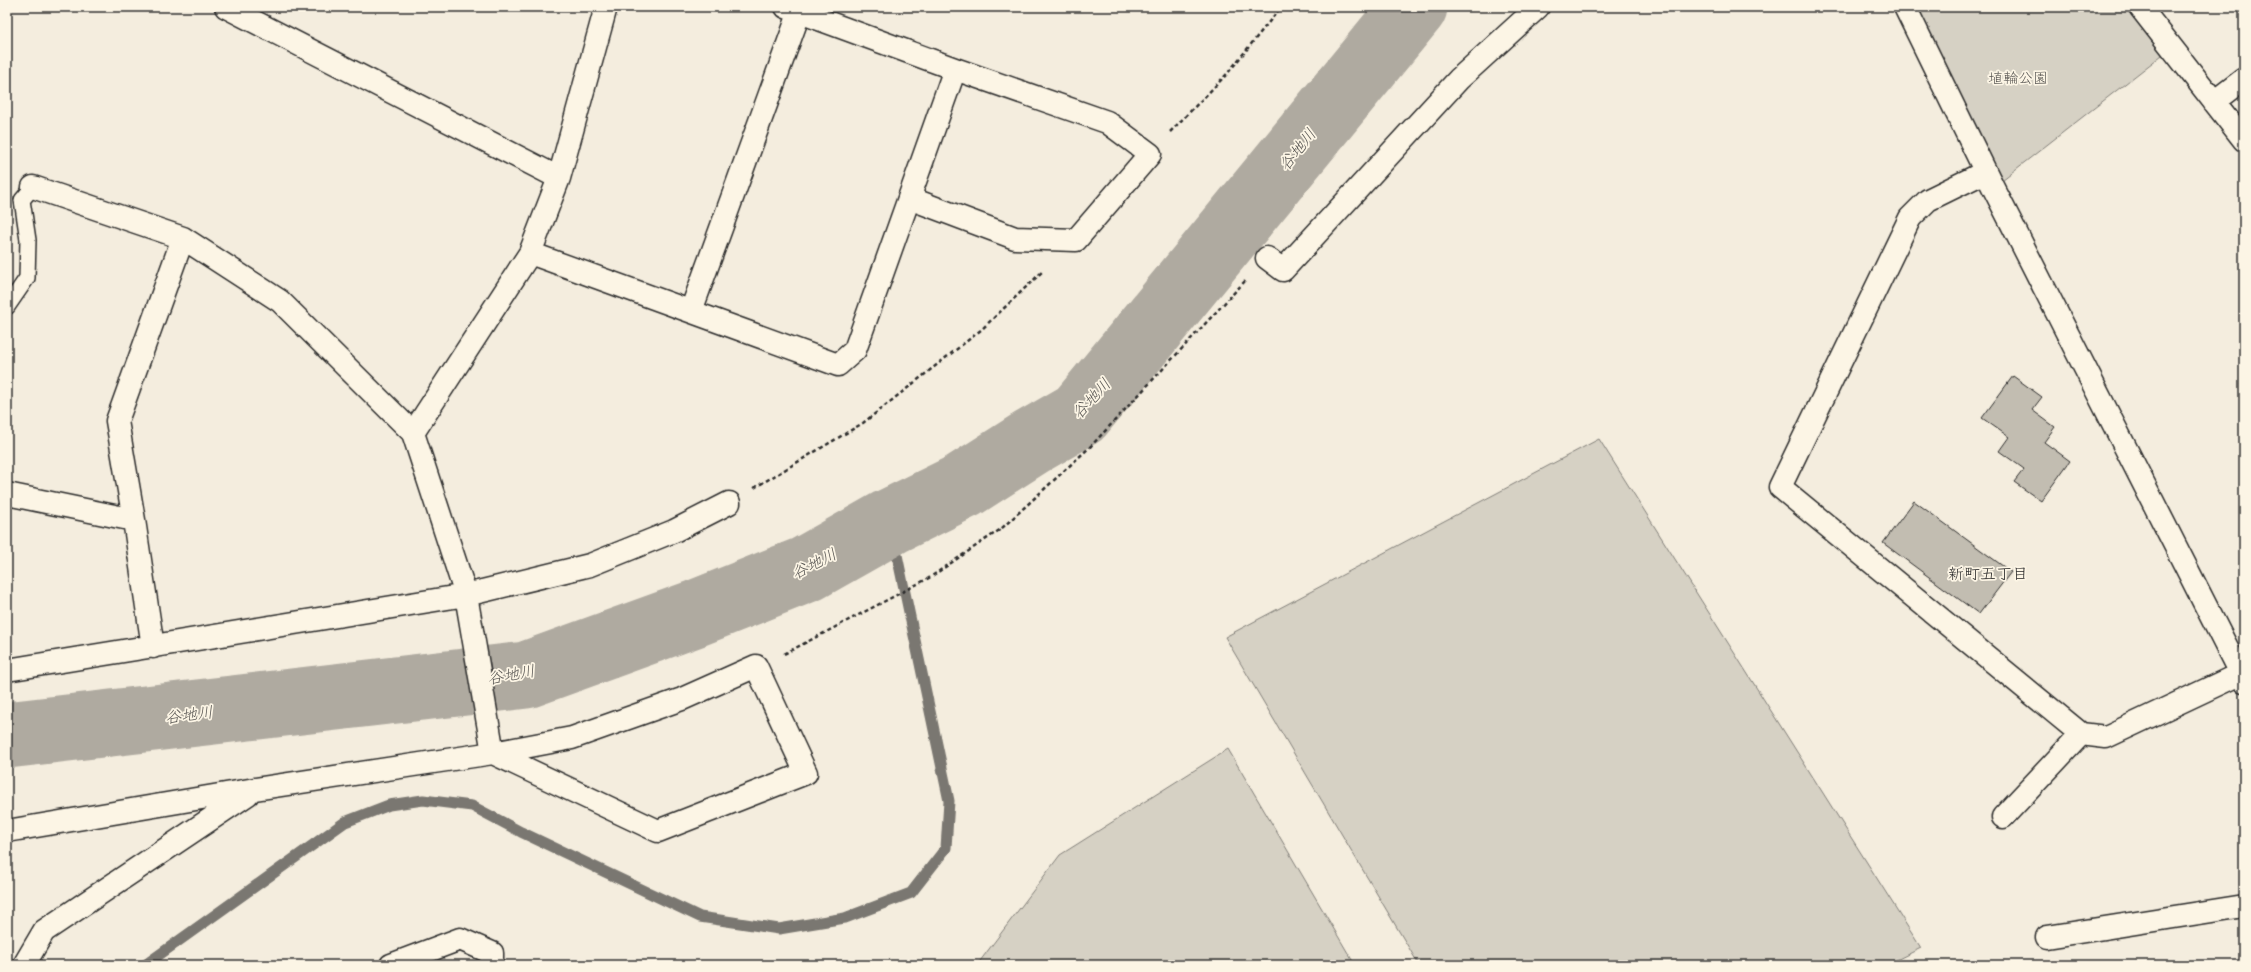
<svg xmlns="http://www.w3.org/2000/svg" width="2251" height="972" font-family="Dekko,'Klee One',sans-serif">
<style>
.green{fill:#d6d1c4;stroke:#807e78}
.lines{fill:none;stroke-linecap:round;stroke-linejoin:round}
.stream{stroke:#7a7771;stroke-width:11}
.river{stroke:#afaaa0;stroke-width:67}
.building{fill:#c2bdb1;stroke:#2b2b2b}
.service-casing{stroke:#2b2b2b;stroke-width:18}
.minor-casing{stroke:#2b2b2b;stroke-width:25}
.path{stroke:#2b2b2b;stroke-width:2.5;stroke-dasharray:4 3;stroke-linecap:butt}
.service{stroke:#fcf5e5;stroke-width:15}
.minor{stroke:#fcf5e5;stroke-width:22}
.labels{text-anchor:middle;stroke-width:3.5;stroke-linejoin:round;paint-order:stroke}
.park-label{font-size:15px;fill:#565451;stroke:#fcf5e5}
.water-label{font-size:16px;font-style:italic;fill:#595754;stroke:#fcf5e5}
.neighbourhood-label{font-size:16px;fill:#2b2b2b;stroke:#fcf5e5}
</style>
<rect width="100%" height="100%" fill="#f4edde"/>
<filter id="ink" filterUnits="userSpaceOnUse"><feTurbulence type="fractalNoise" baseFrequency=".025" numOctaves="2"/><feDisplacementMap in="SourceGraphic" scale="8" xChannelSelector="R" yChannelSelector="G"/><feConvolveMatrix kernelMatrix="1 2 1 2 8 2 1 2 1" color-interpolation-filters="sRGB"/></filter>
<g filter="url(#ink)">
<path class="green" d="M 1912,7 L 2140,7 L 2171,48 L 1993,187 Z
M 1599,439 L 1921,948 L 1886,965 L 1419,965 L 1225,637 Z
M 1228,749 L 1355,965 L 977,965 L 1060,855 Z"/>
<g class="lines">
<path class="stream" d="M 145,965 L 345,822 L 389,805 L 423,800 L 472,806 L 521,832 L 700,917 L 779,929 L 845,918 L 911,893 L 946,848 L 949,801 L 890,522"/>
<path class="river" d="M 7,735 L 526,675 L 694,614 L 807,569 L 890,522 L 963,486 L 1030,443 L 1080,414 L 1414,7"/>
</g>
<path class="building" d="M 2013,376 L 2042,397 L 2032,410 L 2055,427 L 2044,442 L 2070,461 L 2041,501 L 2014,482 L 2024,469 L 1999,451 L 2009,437 L 1982,418 Z
M 1914,501 L 2011,572 L 1979,614 L 1883,543 Z"/>
<g class="lines">
<g class="service-casing">
<path id="service" d="M 7,307 L 27,278 L 28,240 L 22,200 L 33,187"/>
</g>
<g class="minor-casing">
<path id="minor" d="M 226,7 L 559,178
M 786,7 L 955,69 L 1107,122 L 1150,154 L 1076,240 L 1015,238 L 909,198
M 1905,7 L 1993,187 L 2244,681
M 2140,7 L 2244,140
M 2214,102 L 2244,79
M 1985,172 L 1928,200 L 1910,218 L 1780,487 L 2081,734 L 2106,737 L 2244,672
M 33,187 L 183,238 L 280,301 L 413,433
M 530,253 L 838,365 L 855,350 L 955,69
M 1267,258 L 1283,270 L 1459,79 L 1538,7
M 691,311 L 800,11
M 7,494 L 134,520 L 153,647
M 134,520 L 117,421 L 183,238
M 756,666 L 806,773 L 658,831 L 493,753 L 572,738 L 682,699 Z
M 7,670 L 466,595 L 590,565 L 674,531 L 729,503
M 2003,817 L 2081,734
M 7,831 L 255,789 L 493,753 L 466,595 L 413,433 L 530,253 L 559,178 L 606,7
M 2047,937 L 2244,906
M 24,965 L 44,931 L 248,794
M 391,965 L 460,939 L 492,953 L 492,965"/>
</g>
<path class="path" d="M 1170,132 L 1227,74 L 1281,7
M 754,488 L 863,423 L 981,330 L 1043,271
M 784,654 L 929,578 L 1001,529 L 1091,446 L 1246,280"/>
<use href="#service" class="service"/>
<use href="#minor" class="minor"/>
</g>
</g>
<g class="labels">
<g class="park-label">
<text x="2018" y="83">埴輪公園</text>
</g>
<g class="water-label">
<text transform="translate(1297 149) rotate(-51)" y="6">谷地川</text>
<text transform="translate(1091 398) rotate(-47)" y="6">谷地川</text>
<text transform="translate(814 563) rotate(-27)" y="6">谷地川</text>
<text transform="translate(511 674) rotate(-10)" y="6">谷地川</text>
<text transform="translate(189 714) rotate(-7)" y="6">谷地川</text>
</g>
<g class="neighbourhood-label">
<text x="1988" y="579">新町五丁目</text>
</g>
</g>
<rect width="2251" height="972" fill="none" stroke="#fcf5e5" stroke-width="24"/>
<rect x="12" y="12" width="2227" height="948" fill="none" stroke="#2b2b2b" stroke-width="1.5" filter="url(#ink)"/>
</svg>
